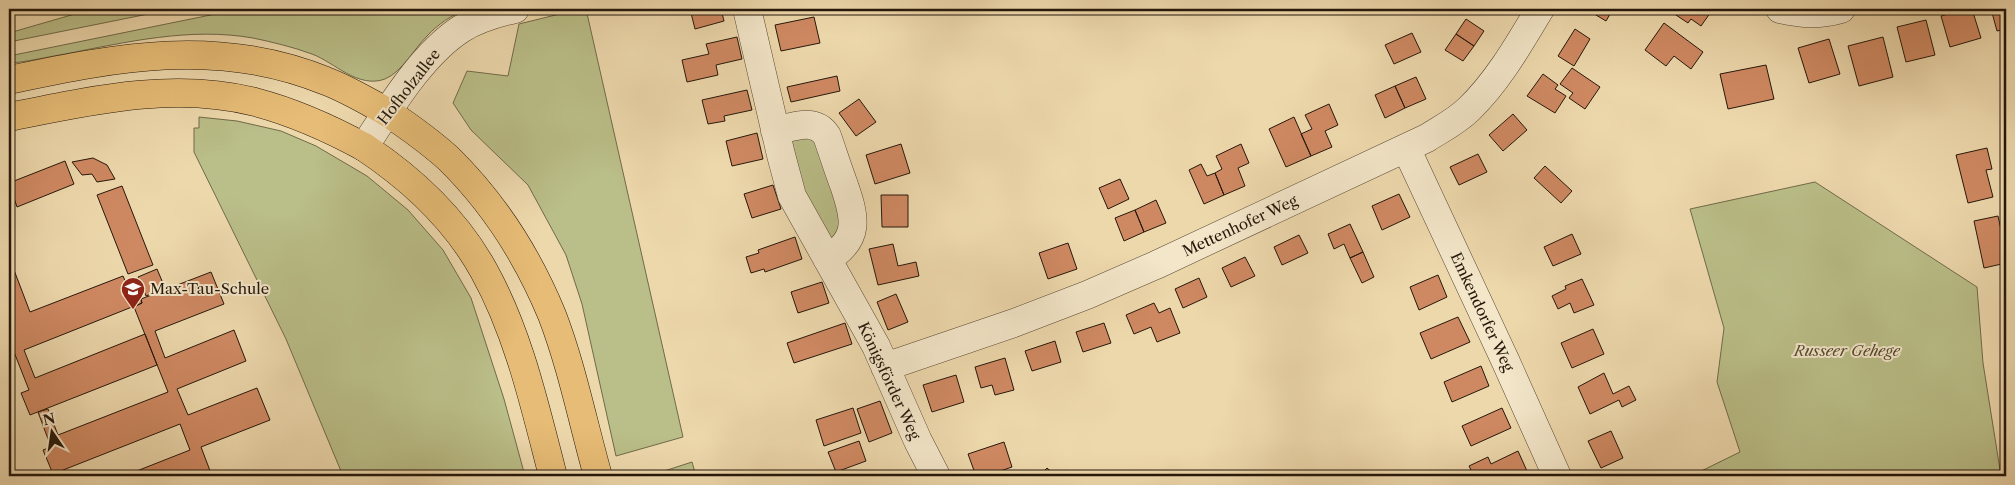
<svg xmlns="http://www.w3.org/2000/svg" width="2015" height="485" font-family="'Libre Caslon Text',serif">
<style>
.green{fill:#babe88;stroke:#706a49}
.building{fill:#cf8962;stroke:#25170a}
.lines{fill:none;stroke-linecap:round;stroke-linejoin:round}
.minor-casing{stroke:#574732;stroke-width:29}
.major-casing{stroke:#25170a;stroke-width:29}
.highway-casing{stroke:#25170a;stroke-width:29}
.minor{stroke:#f3e6c9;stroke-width:28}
.major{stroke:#e6bc76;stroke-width:28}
.highway{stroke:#e6bc76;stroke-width:28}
.labels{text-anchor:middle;stroke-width:4;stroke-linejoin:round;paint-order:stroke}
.street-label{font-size:15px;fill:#25170a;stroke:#f3e6c9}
.poi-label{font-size:15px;fill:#25170a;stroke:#f3e6c9;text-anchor:start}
.park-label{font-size:15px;font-style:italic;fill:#524930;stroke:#f3e6c9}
</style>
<rect width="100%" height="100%" fill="#edd8ac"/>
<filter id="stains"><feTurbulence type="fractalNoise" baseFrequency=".004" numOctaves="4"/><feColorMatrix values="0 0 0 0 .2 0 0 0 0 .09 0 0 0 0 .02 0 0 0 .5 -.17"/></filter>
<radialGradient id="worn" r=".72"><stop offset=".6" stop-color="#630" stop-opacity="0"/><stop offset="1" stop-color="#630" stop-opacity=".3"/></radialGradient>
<path class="green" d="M 92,9 L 173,9 L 9,42 L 9,33 Z
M 240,9 L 467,9 C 452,15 438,24 427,36 C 414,49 402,72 385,79 C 358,89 334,62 312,54 C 293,47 272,42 253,38 C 190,27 127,42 65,54 C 46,57 28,62 9,63 L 9,56 Z
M 580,9 L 586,9 L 683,437 L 616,456 L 582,304 L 566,255 L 528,185 L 471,130 L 453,103 L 467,71 L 508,76 L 519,24 Z
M 199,117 L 237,121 L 281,131 L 316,146 L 367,176 L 408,210 L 443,250 L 471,298 L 504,399 L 525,476 L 343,476 L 286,339 L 194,152 L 194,128 L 199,128 Z
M 816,135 L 845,210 L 833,241 L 806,205 L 787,138 Z
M 1815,182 L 1977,287 L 1983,363 L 2001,476 L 1691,476 L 1740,452 L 1717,382 L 1724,328 L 1690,209 Z
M 692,462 L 696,476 L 649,476 Z"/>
<path class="building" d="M 690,9 L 721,9 L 724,21 L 695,29 Z
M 1586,9 L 1613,9 L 1606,21 Z
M 1667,9 L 1713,9 L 1701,26 L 1691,19 L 1688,23 Z
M 1967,9 L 1972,9 L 1981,38 L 1950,47 L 1941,16 Z
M 1991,9 L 2006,9 L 2006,29 L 1997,31 Z
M 814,17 L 820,43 L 781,51 L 775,25 Z
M 1466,19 L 1484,31 L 1474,46 L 1456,34 Z
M 1926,20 L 1935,55 L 1906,62 L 1897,27 Z
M 1664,23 L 1703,52 L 1691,69 L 1674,56 L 1666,66 L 1645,50 Z
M 1575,29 L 1590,39 L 1574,66 L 1558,56 Z
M 1412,33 L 1421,52 L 1394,64 L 1385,45 Z
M 1456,34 L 1474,46 L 1463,61 L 1445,50 Z
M 737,37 L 742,59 L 716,65 L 718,75 L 687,82 L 682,60 L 709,54 L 706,44 Z
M 1883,37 L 1893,77 L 1859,86 L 1848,46 Z
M 1829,39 L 1840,74 L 1809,83 L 1798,48 Z
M 1766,65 L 1774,99 L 1728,109 L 1720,74 Z
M 1572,68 L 1600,87 L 1585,109 L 1569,98 L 1573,93 L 1560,84 Z
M 1543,74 L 1558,85 L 1555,89 L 1566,96 L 1555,113 L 1527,96 Z
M 837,76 L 840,91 L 791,102 L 787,87 Z
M 1416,77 L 1426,99 L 1405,108 L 1395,86 Z
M 1395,86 L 1405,108 L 1385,118 L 1375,95 Z
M 747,90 L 752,110 L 724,116 L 725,121 L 708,124 L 702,100 Z
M 859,99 L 876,122 L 856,136 L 839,113 Z
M 1329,104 L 1338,125 L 1325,131 L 1332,147 L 1311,156 L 1301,134 L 1312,129 L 1305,115 Z
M 1513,114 L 1527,130 L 1503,151 L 1489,135 Z
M 1294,117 L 1311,156 L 1286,167 L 1269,129 Z
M 757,133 L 763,159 L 732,166 L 726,141 Z
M 901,144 L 910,173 L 875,184 L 866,155 Z
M 1241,144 L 1249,163 L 1238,168 L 1245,186 L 1224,195 L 1215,173 L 1222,169 L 1216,156 Z
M 1987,148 L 1992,169 L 1986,170 L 1993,197 L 1968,203 L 1956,155 Z
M 1478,154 L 1487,172 L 1459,185 L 1450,167 Z
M 93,158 L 107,165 L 115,179 L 97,182 L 92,174 L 82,175 L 72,162 Z
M 65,161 L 74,184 L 17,207 L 9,183 Z
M 1201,164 L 1207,176 L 1215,173 L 1224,195 L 1204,204 L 1189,170 Z
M 1545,166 L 1572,191 L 1561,203 L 1534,178 Z
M 1120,179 L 1129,199 L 1108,209 L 1099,188 Z
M 773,185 L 781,209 L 752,218 L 744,194 Z
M 122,186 L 153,265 L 128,274 L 97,195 Z
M 1399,194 L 1410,217 L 1382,230 L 1372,206 Z
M 881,195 L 908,195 L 908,227 L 882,227 Z
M 1156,200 L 1166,223 L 1144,232 L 1135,210 Z
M 1135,210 L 1144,232 L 1124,241 L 1115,218 Z
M 1998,216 L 2003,239 L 2006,238 L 2006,263 L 1984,268 L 1974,221 Z
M 1350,224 L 1363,252 L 1350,258 L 1344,244 L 1334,249 L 1328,234 Z
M 1572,234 L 1581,254 L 1553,266 L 1544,247 Z
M 1299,235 L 1308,253 L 1282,265 L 1274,247 Z
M 795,237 L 802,259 L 765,272 L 764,269 L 751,273 L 746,257 L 759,253 L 758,250 Z
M 1068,243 L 1077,269 L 1048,279 L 1039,253 Z
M 893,244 L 898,266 L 916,262 L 919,276 L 878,285 L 869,249 Z
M 1363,252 L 1374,277 L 1362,283 L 1350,258 Z
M 9,257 L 30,312 L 123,276 L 126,283 L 133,280 L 142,303 L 24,350 L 35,378 L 145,334 L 157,365 L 30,415 L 21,393 L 29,390 L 14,352 L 9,354 Z
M 1245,257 L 1255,276 L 1231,287 L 1222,268 Z
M 157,269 L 165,288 L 146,296 L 138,277 Z
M 211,272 L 224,304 L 155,331 L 165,358 L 234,330 L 246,361 L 177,389 L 188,415 L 257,388 L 270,420 L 201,447 L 212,476 L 124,476 L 190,450 L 180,424 L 53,474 L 43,450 L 51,447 L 38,412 L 48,409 L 58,435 L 168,392 L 134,307 L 142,303 L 141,299 Z
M 1438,275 L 1447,297 L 1419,310 L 1410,287 Z
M 1199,278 L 1207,297 L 1183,308 L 1175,289 Z
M 1582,279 L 1594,305 L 1574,313 L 1570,303 L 1558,309 L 1552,296 L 1566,289 L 1565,286 Z
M 822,282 L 829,303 L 798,313 L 791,292 Z
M 896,294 L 908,322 L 888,330 L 877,302 Z
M 1154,303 L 1159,313 L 1170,308 L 1180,333 L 1157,342 L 1151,327 L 1134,334 L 1126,315 Z
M 1458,317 L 1470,342 L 1431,359 L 1420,333 Z
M 845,323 L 852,344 L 794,363 L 787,343 Z
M 1104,323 L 1111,343 L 1083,352 L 1076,332 Z
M 1593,329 L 1604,354 L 1572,368 L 1561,343 Z
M 1055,341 L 1061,362 L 1032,371 L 1025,351 Z
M 1005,358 L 1014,390 L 995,395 L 992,385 L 981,388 L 975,367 Z
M 1481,366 L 1489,386 L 1452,402 L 1444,382 Z
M 1604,373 L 1613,394 L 1629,386 L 1636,400 L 1622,407 L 1619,400 L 1590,414 L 1578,387 Z
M 956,375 L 964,402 L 932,412 L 923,385 Z
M 880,401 L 892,433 L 869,442 L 857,409 Z
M 853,408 L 861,433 L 824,446 L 816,420 Z
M 1502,408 L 1511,428 L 1471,446 L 1462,426 Z
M 1611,431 L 1623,458 L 1601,468 L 1588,441 Z
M 859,441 L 866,461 L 836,472 L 828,452 Z
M 1004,442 L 1012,467 L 986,476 L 976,476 L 968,454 Z
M 1518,451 L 1527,471 L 1515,476 L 1474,476 L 1469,466 L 1488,457 L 1491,464 Z
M 1047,468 L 1056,476 L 1039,476 Z"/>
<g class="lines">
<g class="minor-casing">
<path id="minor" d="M 747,9 L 781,155 L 792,196 L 876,346 L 918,441 L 936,476
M 1780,9 C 1802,14 1820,15 1841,9
M 775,131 C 793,127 815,117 827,136 C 833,153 838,169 844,185 C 855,217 861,239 827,259
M 364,147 C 390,108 421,55 461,29 C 477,19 497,13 515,9
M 1406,148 L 1505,360 L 1557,476
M 885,367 L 1014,323 L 1087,295 L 1156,265 L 1427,138 C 1441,129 1457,121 1469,109 C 1498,81 1519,44 1540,9"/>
</g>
<g class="major-casing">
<path id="major" d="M 9,80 C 118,57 218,37 326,81 C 347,89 367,101 387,112
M 9,117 C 89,101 173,81 255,102 C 293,112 329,128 364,147"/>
</g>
<g class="highway-casing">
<path id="highway" d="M 387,112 C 408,126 429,141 448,158 C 493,202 528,257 552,315 C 572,367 583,423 598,476
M 364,147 C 412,179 456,220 484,271 C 519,334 535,407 553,476"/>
</g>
<use href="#minor" class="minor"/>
<use href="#major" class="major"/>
<use href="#highway" class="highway"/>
</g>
<defs>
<g id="school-pin" transform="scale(1.25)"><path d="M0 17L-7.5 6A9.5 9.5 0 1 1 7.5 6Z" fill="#8f2418" stroke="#f3e6c9"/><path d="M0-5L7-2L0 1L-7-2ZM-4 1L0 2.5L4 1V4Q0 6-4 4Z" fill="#fff"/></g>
</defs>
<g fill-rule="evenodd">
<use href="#school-pin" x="133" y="289"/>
</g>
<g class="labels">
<g class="street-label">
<text transform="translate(409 87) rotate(-52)" y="5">Hofholzallee</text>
<text transform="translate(1240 226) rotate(-25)" y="5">Mettenhofer Weg</text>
<text transform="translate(1482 312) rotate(65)" y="5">Emkendorfer Weg</text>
<text transform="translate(889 381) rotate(65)" y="5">Königsförder Weg</text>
</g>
<g class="poi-label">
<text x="150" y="294">Max-Tau-Schule</text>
</g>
<g class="park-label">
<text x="1847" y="356">Russeer Gehege</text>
</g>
</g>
<rect width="2015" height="485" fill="none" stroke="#edd8ac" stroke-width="30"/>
<rect x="10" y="10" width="1995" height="465" fill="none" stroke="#25170a" stroke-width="2.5"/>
<rect x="15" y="15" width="1985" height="455" fill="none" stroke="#25170a"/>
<g transform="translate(52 432) rotate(347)" stroke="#f3e6c9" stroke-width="4" paint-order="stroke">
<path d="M0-4L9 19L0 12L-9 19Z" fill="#25170a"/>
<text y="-8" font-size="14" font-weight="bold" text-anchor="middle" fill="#25170a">N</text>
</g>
<rect width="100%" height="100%" filter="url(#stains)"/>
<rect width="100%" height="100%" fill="url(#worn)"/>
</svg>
